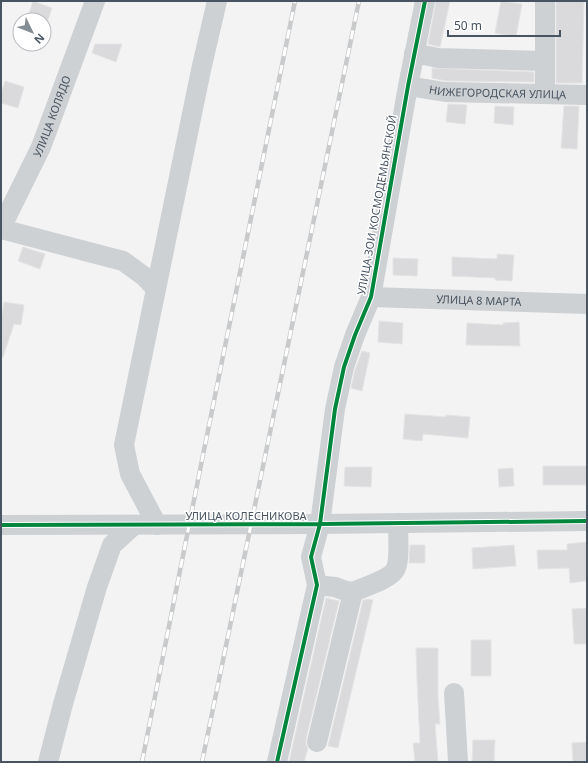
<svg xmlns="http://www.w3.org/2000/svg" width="588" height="763" font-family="'Noto Sans',sans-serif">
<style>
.building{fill:#dadadc;stroke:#e4e4e5}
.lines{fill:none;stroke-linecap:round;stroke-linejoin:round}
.minor{stroke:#ced1d4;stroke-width:20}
.rail-casing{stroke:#c8cacc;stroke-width:4.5}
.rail{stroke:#fff;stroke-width:3;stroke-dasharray:9;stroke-linecap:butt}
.cycleway-casing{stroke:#fff;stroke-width:6}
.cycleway{stroke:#00873e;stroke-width:4}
.labels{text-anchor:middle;stroke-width:3;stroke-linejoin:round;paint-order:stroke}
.street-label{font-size:11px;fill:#485461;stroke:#fff}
</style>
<rect width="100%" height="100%" fill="#f3f3f3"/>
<path class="building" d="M 33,1 L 52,8 L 48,20 L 27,20 Z
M 436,1 L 450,1 L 440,47 L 428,44 Z
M 501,1 L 522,4 L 516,37 L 495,33 Z
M 556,1 L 584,1 L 582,83 L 556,83 Z
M 95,44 L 122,44 L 116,62 L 92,53 Z
M 432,68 L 534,72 L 534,82 L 446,81 L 432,78 Z
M 5,81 L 24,87 L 18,108 L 1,103 L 1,94 Z
M 448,104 L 467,105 L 465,124 L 446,122 Z
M 495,106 L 514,107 L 513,125 L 494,123 Z
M 564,106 L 579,106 L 577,149 L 561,148 Z
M 23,247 L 45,254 L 40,269 L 18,261 Z
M 497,254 L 514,255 L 512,281 L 495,280 L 495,278 L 452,276 L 452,257 L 497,259 Z
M 393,258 L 418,259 L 417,276 L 393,275 Z
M 4,302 L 24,305 L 21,325 L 14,324 L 3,357 L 1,356 L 1,320 Z
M 379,321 L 403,323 L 402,344 L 378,342 Z
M 519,322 L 520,346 L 466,345 L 467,323 L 503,325 L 503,323 Z
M 362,351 L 370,353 L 362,391 L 351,388 L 355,370 Z
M 405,414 L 446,417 L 446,415 L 470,417 L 468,438 L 423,434 L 422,441 L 403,439 Z
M 543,466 L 587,466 L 587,485 L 543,485 Z
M 345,467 L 372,467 L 371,487 L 344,486 Z
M 513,468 L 514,486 L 499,487 L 498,469 Z
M 587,542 L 587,581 L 570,583 L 569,568 L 538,569 L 537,550 L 567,550 L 567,544 Z
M 410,545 L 425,545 L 425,563 L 409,563 Z
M 514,545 L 516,566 L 473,569 L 472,548 Z
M 326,598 L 339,601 L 306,739 L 306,745 L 308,748 L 304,762 L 289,762 Z
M 368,599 L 373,600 L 338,748 L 328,746 L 363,600 Z
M 587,608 L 587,644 L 574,644 L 572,609 Z
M 471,640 L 491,640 L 491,676 L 471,676 Z
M 416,648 L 438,648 L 438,698 L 440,724 L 435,724 L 438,762 L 415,762 L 413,743 L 420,743 L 417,680 Z
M 473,740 L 495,740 L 494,762 L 472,762 Z
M 587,742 L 587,762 L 573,762 L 572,743 Z"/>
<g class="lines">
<g class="minor">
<path d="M 414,53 L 438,58 L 545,61"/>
<path id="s1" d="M 408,86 L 445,92 L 587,95"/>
<path d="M 545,93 L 545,1"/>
<path id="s2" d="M 1,228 L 41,147 L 95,1"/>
<path d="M 1,229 L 123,261 L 145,277 L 156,289"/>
<path id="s3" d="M 371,297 L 587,304"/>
<path d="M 1,525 L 320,524 L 587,521"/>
<path d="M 157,525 L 130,474 L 124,445 L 201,70 L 217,1"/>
<path d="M 353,592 C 364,587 392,579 396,568 C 400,559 398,534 398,523"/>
<path d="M 454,693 L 458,762"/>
<path d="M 317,742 L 353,592 L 346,591 L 335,587 L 317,585"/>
<path d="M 48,762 L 63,704 L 97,587 L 112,545 L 134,525"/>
<path d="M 277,762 L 317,585 L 311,557 L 320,524 L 335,409 L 344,367 L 355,335 L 371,297 L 408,86 L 425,1"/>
</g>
<g class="rail-casing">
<path id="rail" d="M 142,762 L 201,465 L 295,1
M 202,762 L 359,1"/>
</g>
<use href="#rail" class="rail"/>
<g class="cycleway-casing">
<path id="cycleway" d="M 1,525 L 320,524 L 587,521
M 277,762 L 317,585 L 311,557 L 320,524 L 335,409 L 344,367 L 355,335 L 371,297 L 408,86 L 425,1"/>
</g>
<use href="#cycleway" class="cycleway"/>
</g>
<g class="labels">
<g class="street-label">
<text dy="4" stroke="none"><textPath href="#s1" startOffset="90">НИЖЕГОРОДСКАЯ УЛИЦА</textPath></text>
<text dy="4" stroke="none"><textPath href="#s2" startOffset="123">УЛИЦА КОЛЯДО</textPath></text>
<text transform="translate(377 205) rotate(-80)" y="4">УЛИЦА ЗОИ КОСМОДЕМЬЯНСКОЙ</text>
<text dy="4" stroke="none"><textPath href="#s3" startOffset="108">УЛИЦА 8 МАРТА</textPath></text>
<text x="246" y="520">УЛИЦА КОЛЕСНИКОВА</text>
</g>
</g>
<rect width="588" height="763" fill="none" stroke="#485461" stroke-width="4"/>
<g transform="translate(32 32) rotate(133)"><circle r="19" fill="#ffffff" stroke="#b6bbc0"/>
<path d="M0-3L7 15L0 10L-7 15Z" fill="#848c94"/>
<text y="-6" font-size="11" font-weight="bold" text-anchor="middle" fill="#485461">N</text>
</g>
<path d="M448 30v6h112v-6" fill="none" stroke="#485461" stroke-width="2"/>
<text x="454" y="30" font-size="12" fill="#485461" stroke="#ffffff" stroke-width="3" paint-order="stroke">50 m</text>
</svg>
